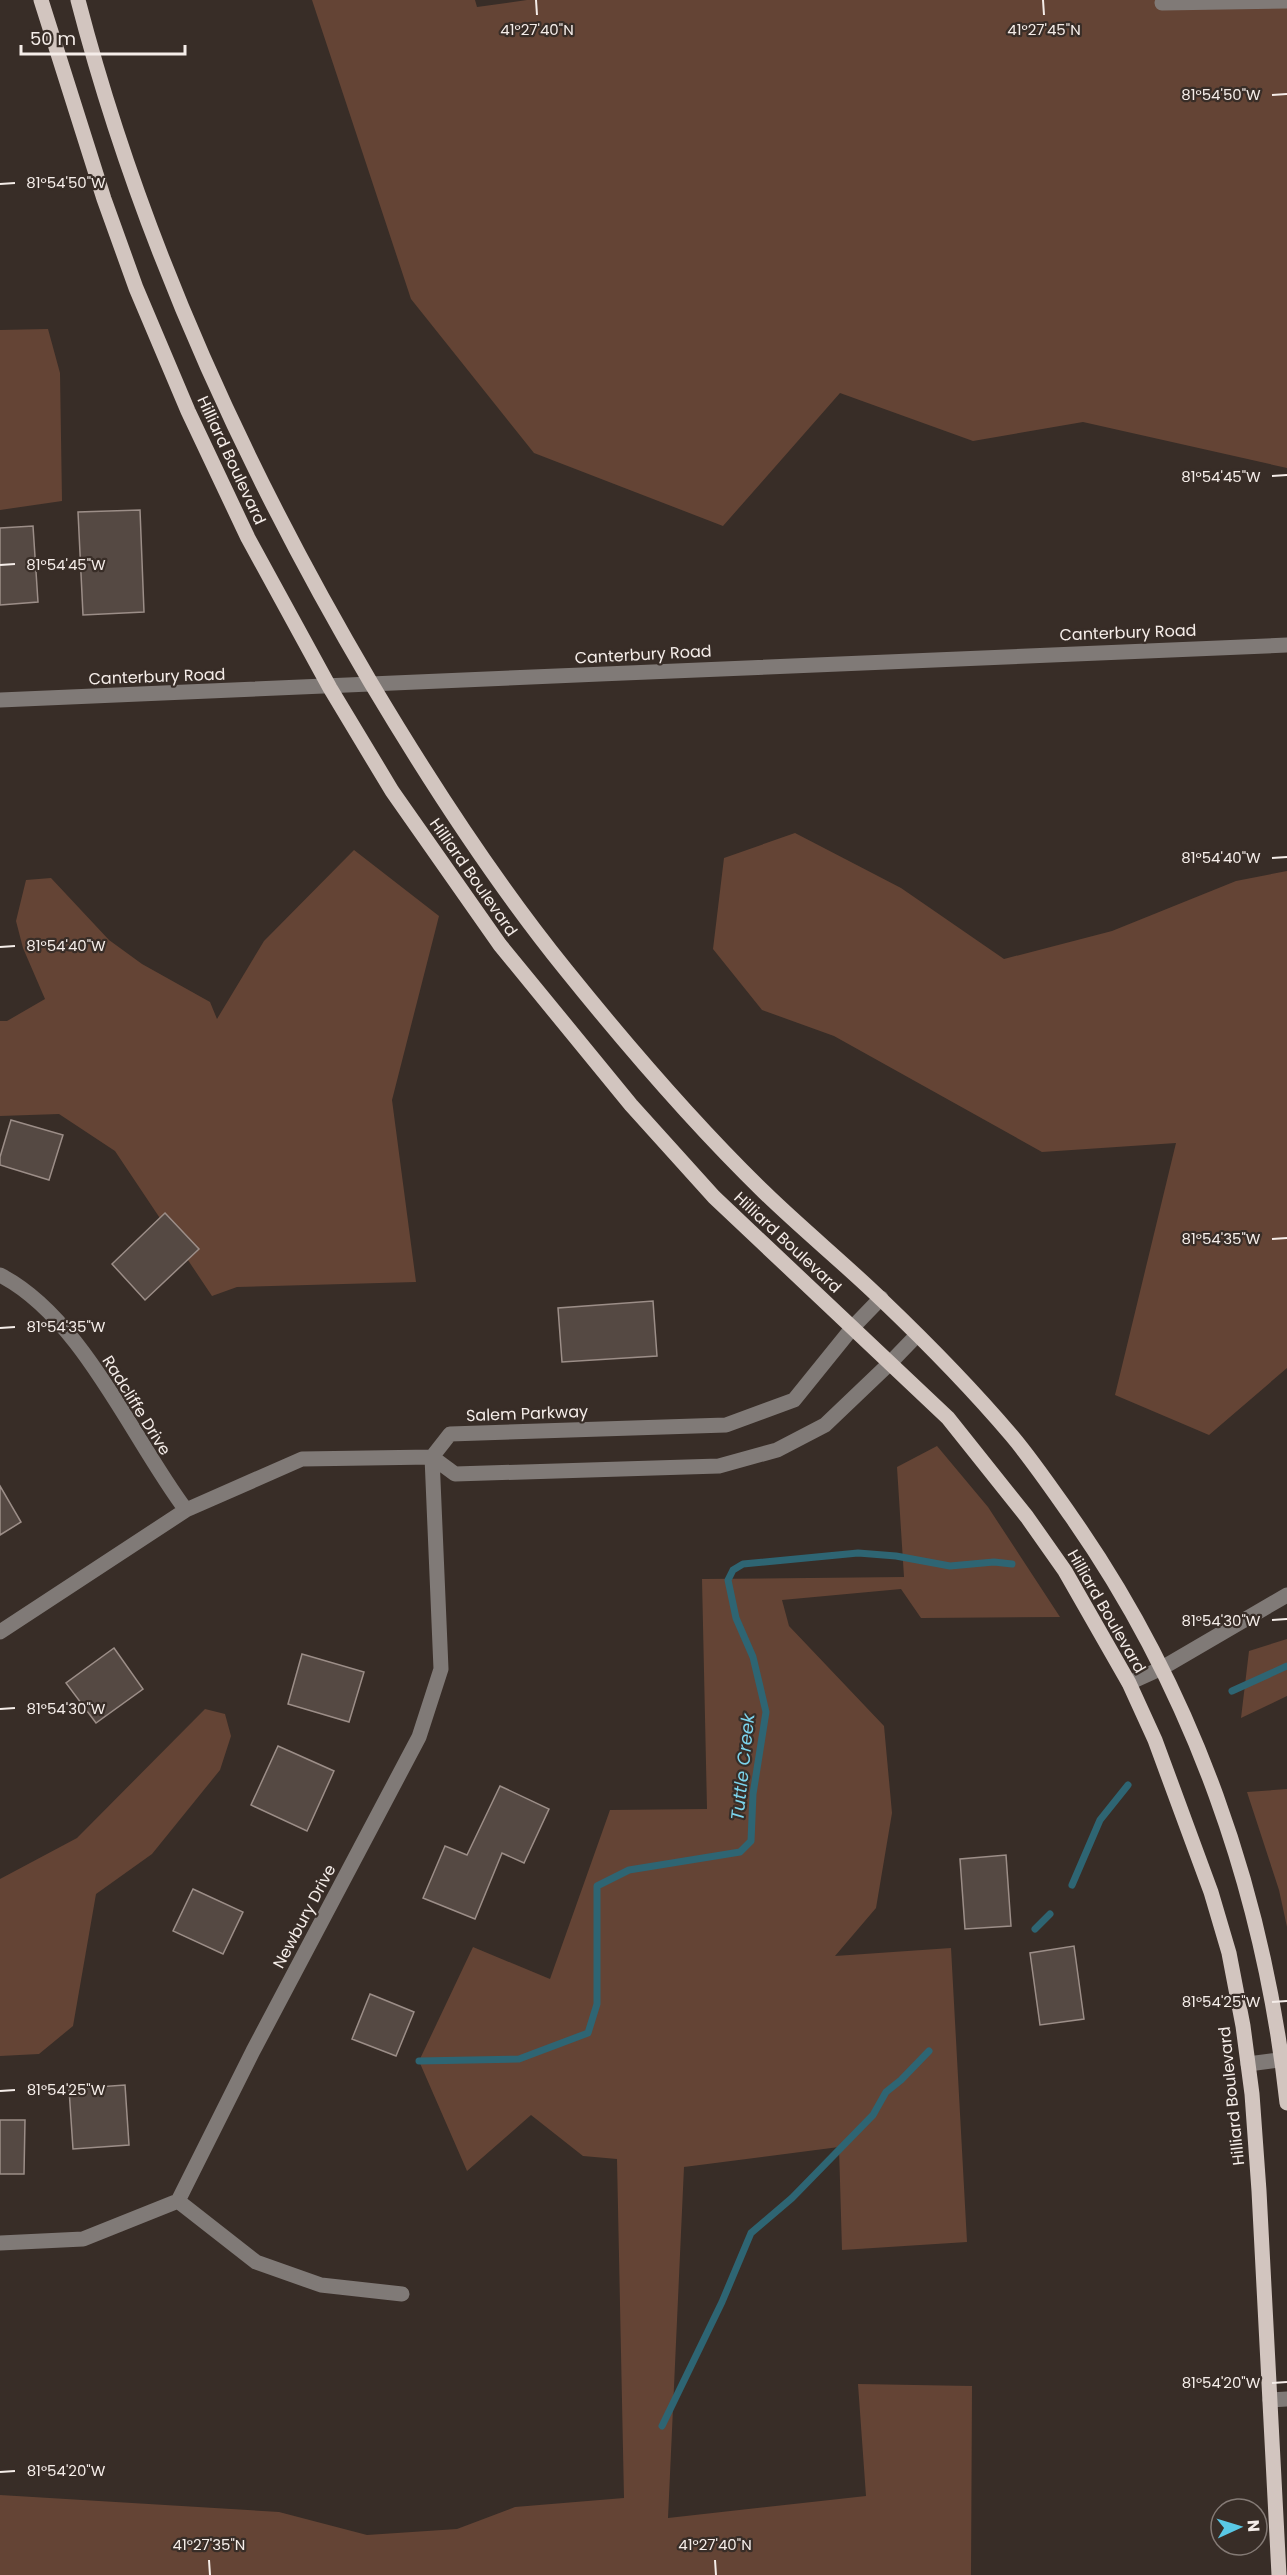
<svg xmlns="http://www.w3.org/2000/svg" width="1287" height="2575" font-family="Poppins,sans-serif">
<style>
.green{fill:#644435}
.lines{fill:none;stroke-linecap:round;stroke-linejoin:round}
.stream{stroke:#2e6573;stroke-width:7}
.building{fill:#554943;stroke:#9c8e88;stroke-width:1.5}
.minor{stroke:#807a77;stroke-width:15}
.major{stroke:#d2c5bf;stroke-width:15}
.ticks{fill:none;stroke:#f5ede9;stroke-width:2}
.labels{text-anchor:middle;stroke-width:4.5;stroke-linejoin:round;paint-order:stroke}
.street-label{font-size:16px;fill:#f5ede9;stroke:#382d27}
.water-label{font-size:18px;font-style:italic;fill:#7cd4ec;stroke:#382d27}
.ticks-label{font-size:15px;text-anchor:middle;fill:#f5ede9;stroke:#382d27;stroke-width:4.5;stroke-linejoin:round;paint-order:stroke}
</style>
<rect width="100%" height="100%" fill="#382d27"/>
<path class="green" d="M 312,0 L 475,0 L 477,7 L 527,0 L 1287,0 L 1287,468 L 1083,422 L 973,441 L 840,393 L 723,526 L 534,453 L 411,299 Z
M 48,329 L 60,373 L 62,501 L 0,510 L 0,330 Z
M 795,833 L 901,888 L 1004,959 L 1112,931 L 1236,881 L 1287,871 L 1287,1368 L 1209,1435 L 1115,1395 L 1176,1143 L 1042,1152 L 834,1036 L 762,1010 L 713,949 L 724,858 Z
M 354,850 L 439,916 L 392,1100 L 416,1282 L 237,1287 L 212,1296 L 115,1151 L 59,1114 L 0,1116 L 0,1021 L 7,1021 L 45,999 L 23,948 L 16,921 L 26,880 L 51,878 L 109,940 L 142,964 L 210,1002 L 217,1019 L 264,941 Z
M 937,1446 L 988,1507 L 1060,1617 L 921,1618 L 901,1589 L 782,1600 L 789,1626 L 884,1726 L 892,1813 L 876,1908 L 835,1956 L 951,1948 L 967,2242 L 842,2250 L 839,2147 L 684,2167 L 668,2518 L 866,2496 L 858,2384 L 972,2386 L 971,2575 L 0,2575 L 0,2495 L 279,2512 L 367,2535 L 457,2529 L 515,2507 L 624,2498 L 617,2159 L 583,2156 L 531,2115 L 467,2171 L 419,2061 L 473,1947 L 550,1979 L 610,1810 L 707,1809 L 702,1579 L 904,1577 L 897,1467 Z
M 1287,1639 L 1287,1696 L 1241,1718 L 1249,1651 Z
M 205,1709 L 225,1714 L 231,1736 L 220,1770 L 152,1854 L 96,1894 L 73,2026 L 39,2054 L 0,2056 L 0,1879 L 77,1838 Z
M 1287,1789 L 1287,1927 L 1279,1890 L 1247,1792 Z"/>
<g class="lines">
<path class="stream" d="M 1232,1691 L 1287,1666
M 1072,1885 L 1100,1820 L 1128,1785
M 1035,1929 L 1050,1914
M 419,2061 L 519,2059 L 588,2033 L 597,2004 L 597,1886 L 629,1870 L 740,1852 L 751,1841 L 753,1794 L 766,1712 L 753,1657 L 736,1618 L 728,1580 L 733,1570 L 743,1564 L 858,1553 L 896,1556 L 950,1566 L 994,1562 L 1012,1564
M 662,2426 L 722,2302 L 751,2233 L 792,2198 L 873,2115 L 886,2092 L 901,2080 L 929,2051"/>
</g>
<path class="building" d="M 140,510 L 144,612 L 83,615 L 78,512 Z
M 33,526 L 38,602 L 0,605 L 0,528 Z
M 11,1120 L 63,1135 L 49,1180 L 0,1165 L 0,1157 Z
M 165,1213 L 199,1249 L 145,1300 L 112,1264 Z
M 653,1301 L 657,1356 L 562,1362 L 558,1308 Z
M 0,1486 L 21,1522 L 0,1535 Z
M 114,1648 L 143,1689 L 96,1723 L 66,1683 Z
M 302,1654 L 364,1672 L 349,1722 L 288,1704 Z
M 278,1746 L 334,1771 L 307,1831 L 251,1805 Z
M 500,1786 L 549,1809 L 524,1863 L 502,1853 L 475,1919 L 423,1898 L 445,1846 L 467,1855 Z
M 1006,1855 L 1011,1926 L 965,1929 L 960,1859 Z
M 193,1889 L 243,1912 L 223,1954 L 173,1931 Z
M 1074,1946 L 1084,2019 L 1040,2025 L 1030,1953 Z
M 370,1994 L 414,2012 L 396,2056 L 352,2039 Z
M 125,2085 L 129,2145 L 73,2149 L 69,2089 Z
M 0,2120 L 25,2120 L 24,2174 L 0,2174 Z"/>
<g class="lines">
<path class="minor" d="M 1162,3 L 1287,1
M 0,700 C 429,684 858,660 1287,645
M 0,1275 C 82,1317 131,1437 186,1510
M 432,1457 L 455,1474 L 719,1466 L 777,1450 L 825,1425 L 890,1363 L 917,1335
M 432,1457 L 450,1434 L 726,1425 L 794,1400 L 853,1327 L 881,1298
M 0,1632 L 186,1510 L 302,1459 L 432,1457
M 1129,1683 L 1162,1668 L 1287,1595
M 1248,2064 L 1287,2059
M 178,2201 L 256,2262 L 321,2285 L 402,2294
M 0,2243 L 83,2239 L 178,2201 L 253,2051 L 419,1737 L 441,1669 L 432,1457
M 1270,2400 L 1287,2399"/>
<path class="major" d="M 41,0 L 104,199 L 136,288 L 188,411 L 248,538 L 330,688 L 392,791 L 500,945 L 631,1105 L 714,1197 L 948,1418 L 1027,1517 L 1065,1571 L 1129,1683 L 1155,1740 L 1211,1892 L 1229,1953 L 1243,2026 L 1252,2094 L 1259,2191 L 1279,2575
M 78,0 C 140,239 246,471 371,683 C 430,782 493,880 566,970 C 628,1047 693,1123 764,1192 C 803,1230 845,1264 883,1301 C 928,1344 972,1389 1012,1436 C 1033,1461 1052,1489 1071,1516 C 1193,1690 1264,1892 1287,2103"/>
</g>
<path class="ticks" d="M 536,0 L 537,15M 1043,0 L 1044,15M 1272,95 L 1287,94M 0,184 L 15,183M 1272,476 L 1287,475M 0,565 L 15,564M 1272,858 L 1287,857M 0,947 L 15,946M 1272,1239 L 1287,1238M 0,1328 L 15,1327M 1272,1620 L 1287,1619M 0,1709 L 15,1708M 1272,2002 L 1287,2001M 0,2091 L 15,2090M 1272,2383 L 1287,2382M 0,2472 L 15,2471M 209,2560 L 210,2575M 715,2560 L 716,2575"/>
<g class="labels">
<g class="street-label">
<text transform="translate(232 460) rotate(65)" y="6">Hilliard Boulevard</text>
<text transform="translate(1128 632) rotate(-2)" y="6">Canterbury Road</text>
<text transform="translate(643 654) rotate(-3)" y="6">Canterbury Road</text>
<text transform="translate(157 676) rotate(-2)" y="6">Canterbury Road</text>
<text transform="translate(474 877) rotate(55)" y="6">Hilliard Boulevard</text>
<text transform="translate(788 1242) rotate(43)" y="6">Hilliard Boulevard</text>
<text transform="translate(137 1405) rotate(58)" y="6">Radcliffe Drive</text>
<text transform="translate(527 1413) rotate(-2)" y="6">Salem Parkway</text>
<text transform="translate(1107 1611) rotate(60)" y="6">Hilliard Boulevard</text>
<text transform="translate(304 1916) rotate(-62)" y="6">Newbury Drive</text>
<text transform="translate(1231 2096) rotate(-96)" y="6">Hilliard Boulevard</text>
</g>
<g class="water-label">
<text transform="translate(743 1767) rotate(-84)" y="6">Tuttle Creek</text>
</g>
</g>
<g class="ticks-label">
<text x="537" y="35">41°27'40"N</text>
<text x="1044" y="35">41°27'45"N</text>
<text x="1221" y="100">81°54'50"W</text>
<text x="66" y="188">81°54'50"W</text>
<text x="1221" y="482">81°54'45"W</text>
<text x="66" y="570">81°54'45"W</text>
<text x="1221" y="863">81°54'40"W</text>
<text x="66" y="951">81°54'40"W</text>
<text x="1221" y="1244">81°54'35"W</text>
<text x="66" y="1332">81°54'35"W</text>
<text x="1221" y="1626">81°54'30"W</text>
<text x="66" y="1714">81°54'30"W</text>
<text x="1221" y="2007">81°54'25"W</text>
<text x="66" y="2095">81°54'25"W</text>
<text x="1221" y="2388">81°54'20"W</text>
<text x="66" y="2476">81°54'20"W</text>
<text x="209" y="2550">41°27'35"N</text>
<text x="715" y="2550">41°27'40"N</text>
</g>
<g transform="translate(1239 2527) rotate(86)"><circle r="28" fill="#382d27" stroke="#847a75" stroke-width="1.5"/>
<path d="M0-4.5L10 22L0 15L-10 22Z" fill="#59c8e5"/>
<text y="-9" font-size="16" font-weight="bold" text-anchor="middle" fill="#f5ede9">N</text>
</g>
<path d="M21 45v9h164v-9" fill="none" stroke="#f5ede9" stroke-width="3"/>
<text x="30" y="45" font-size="18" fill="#f5ede9" stroke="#382d27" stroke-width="4.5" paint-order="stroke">50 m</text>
</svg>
